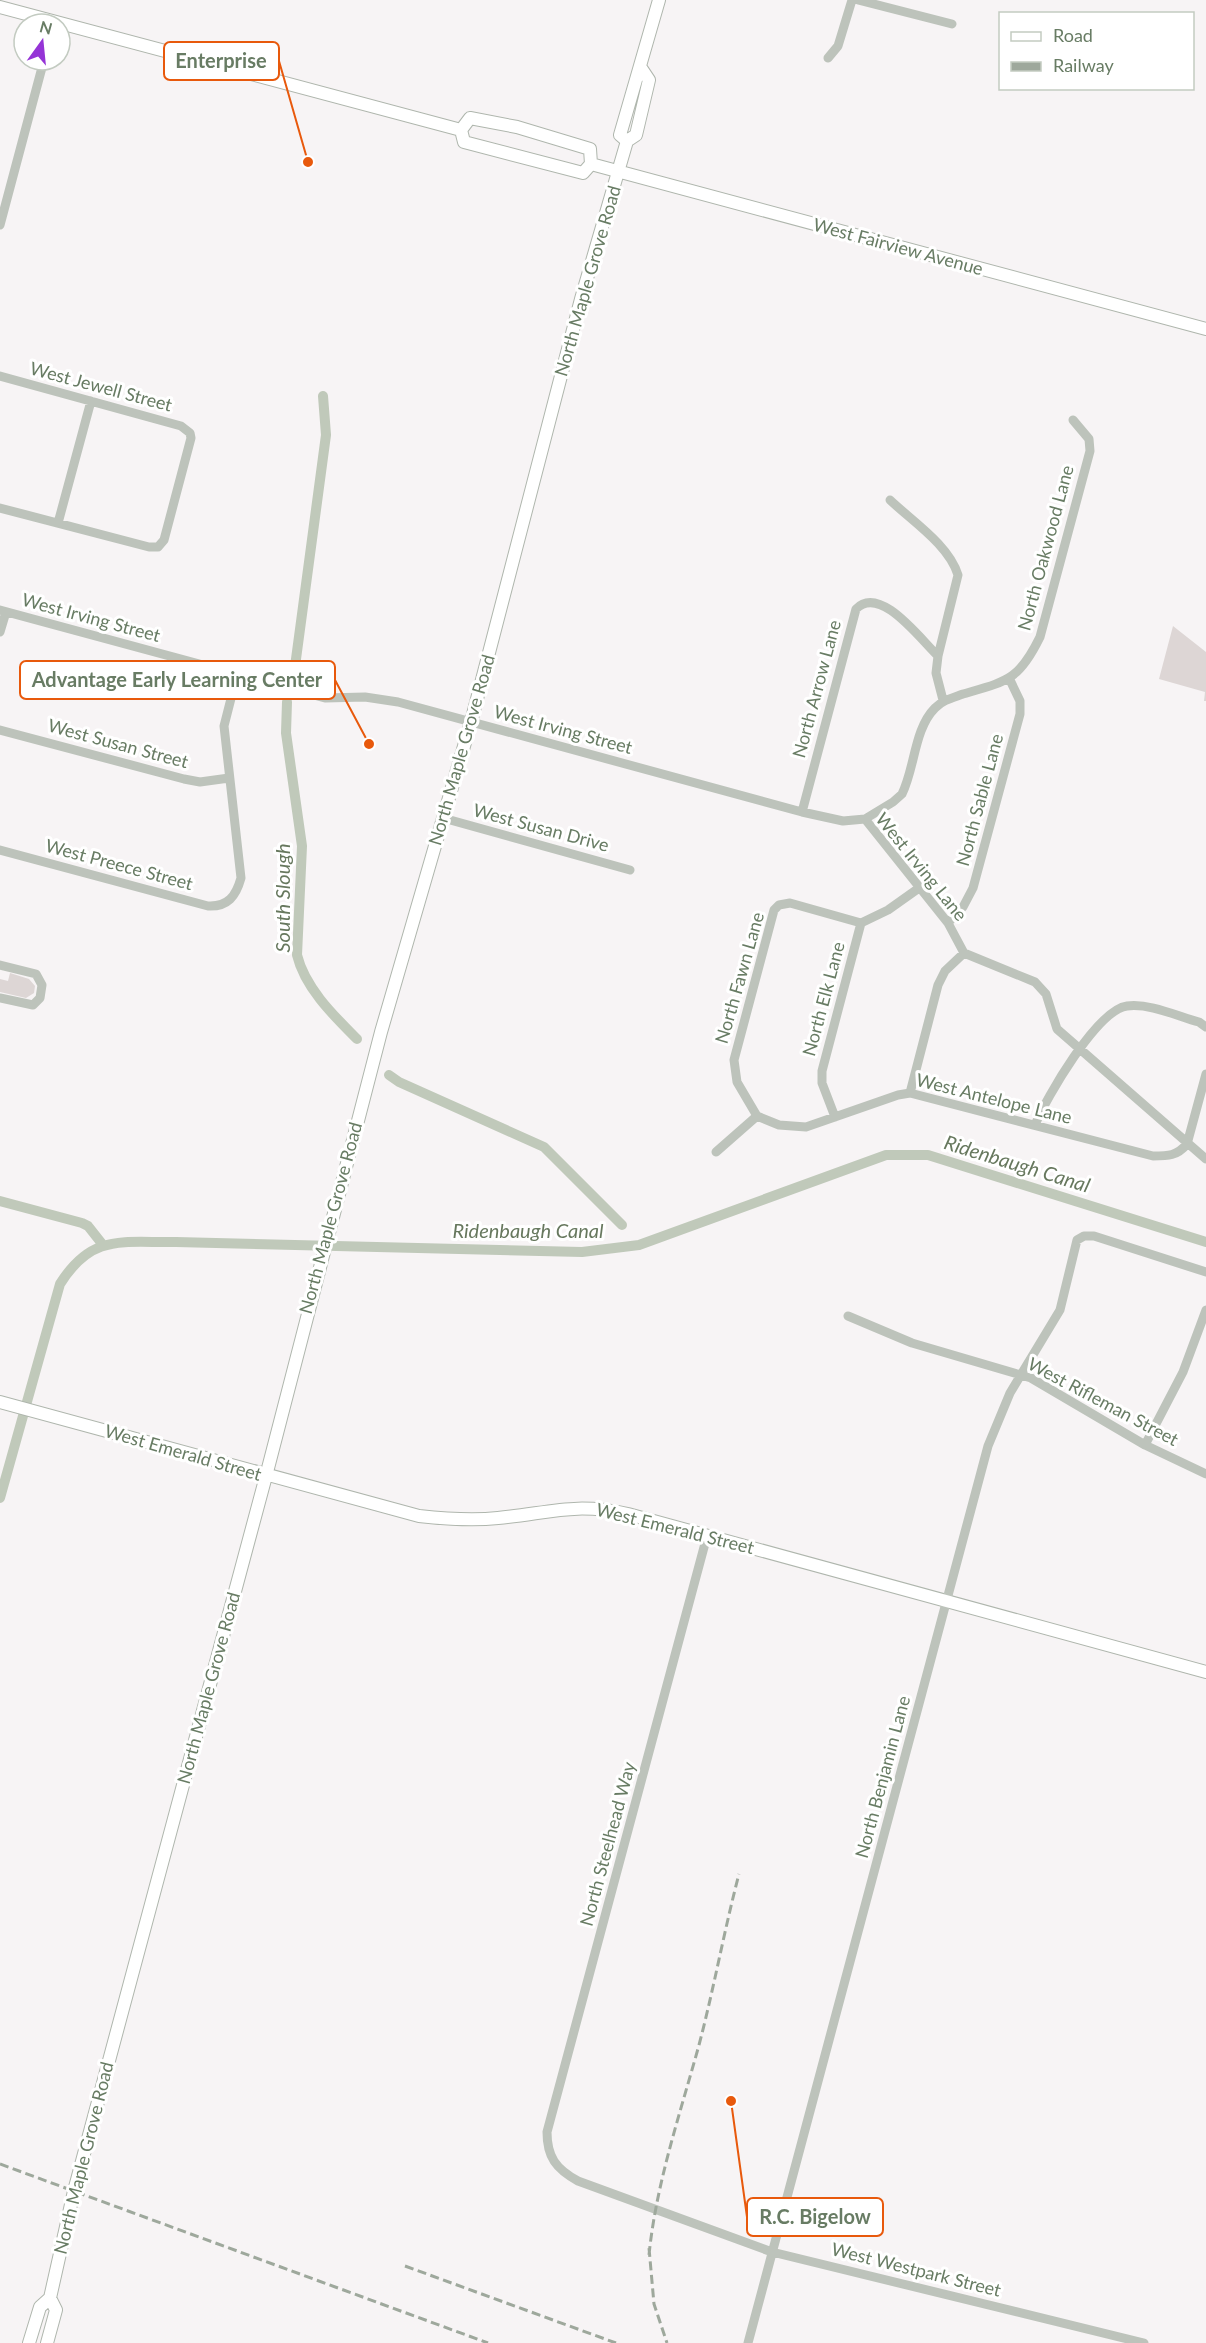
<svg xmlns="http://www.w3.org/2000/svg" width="1206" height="2343" font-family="Lato,sans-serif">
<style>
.green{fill:#ddd6d5}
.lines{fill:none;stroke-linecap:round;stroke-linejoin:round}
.canal{stroke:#c0c9ba;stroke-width:10}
.major-casing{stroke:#afb6ad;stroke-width:14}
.minor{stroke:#bdc3bb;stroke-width:9}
.major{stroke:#fff;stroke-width:12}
.rail{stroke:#9ea89c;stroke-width:3;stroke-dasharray:9 4.5;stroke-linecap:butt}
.labels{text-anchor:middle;stroke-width:6;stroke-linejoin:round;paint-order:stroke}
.street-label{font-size:18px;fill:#687c64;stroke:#fff}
.water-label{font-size:20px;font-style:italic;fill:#67785e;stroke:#fff}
.leader{fill:none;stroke:#e8590c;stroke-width:2}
.callout-dot{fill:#e8590c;stroke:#fff;stroke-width:2}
.callout{fill:#fff;stroke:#e8590c;stroke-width:2}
.callout-label{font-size:20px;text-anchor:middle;font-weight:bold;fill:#687c64}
</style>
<rect width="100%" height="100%" fill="#f7f4f5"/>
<path class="green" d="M 1173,626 L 1206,652 L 1206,701 L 1204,701 L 1205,692 L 1159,679 Z
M 10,973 L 29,979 L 35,986 L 34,993 L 26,998 L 0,992 L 0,979 L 8,981 Z"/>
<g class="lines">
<path class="canal" d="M 294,674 L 326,435 L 323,396
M 287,702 L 286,733 L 302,846 L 297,955 C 305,988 334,1016 357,1039
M 389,1075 L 399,1082 L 544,1147 L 622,1225
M 0,1201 L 82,1223 L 88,1226 L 103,1245
M 0,1498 L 60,1284 C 92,1233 122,1243 176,1242 L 582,1252 L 639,1245 L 886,1155 L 928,1155 L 1206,1242"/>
<g class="major-casing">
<path id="major" d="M 0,7 L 461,130
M 470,118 L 517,127 L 590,149 L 591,164 L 583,173 L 464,142 L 461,130 Z
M 627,141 L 620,135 L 659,0
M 591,164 L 1206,329
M 0,1402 L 419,1516 C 446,1519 472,1521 498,1518 C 550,1513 574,1502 628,1514 L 1206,1672
M 29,2343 L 40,2307 L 50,2298 L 74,2191 L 266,1476 L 381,1032 L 471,722 L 581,299 L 627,141 L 636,135 L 649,80 L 641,68
M 47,2343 L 56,2310 L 50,2298"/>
</g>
<path class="minor" d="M 858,0 L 952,24
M 828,58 L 838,46 L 852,0
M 0,225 L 44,60
M 0,376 L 181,426 L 190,433 L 191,438 L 164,540 L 158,547 L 149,547 L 0,508
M 890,500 C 912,521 949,545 958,575 L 938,656 L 936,673 L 943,700
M 58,523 L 91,401
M 0,610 L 325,698 L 365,697 L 398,702 L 802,812 L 843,821 L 865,819 L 948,923 L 964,953 L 1035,982 L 1046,994 L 1057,1029 L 1206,1159
M 0,632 L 6,612
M 0,730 L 184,779 L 200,782 L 229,778
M 802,812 L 856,609 C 880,584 920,639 938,656
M 443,818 L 630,870
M 865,819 L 893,802 L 902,794 C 915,768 914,729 935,708 C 943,700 952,698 963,694 C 1008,681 1019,680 1040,637 L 1090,451 L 1089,439 L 1073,420
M 0,850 L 208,906 C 228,907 236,896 241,878 L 224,726 L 237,675
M 948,923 L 963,907 L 973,888 L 1020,714 L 1020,701 L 1010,680
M 0,965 L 36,974 L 42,985 L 40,998 L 33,1005 L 0,998
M 910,1093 L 938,985 L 945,971 L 964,953
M 757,1116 L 779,1125 L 806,1127 L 898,1095 L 910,1093 L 1153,1156 C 1168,1156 1177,1156 1187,1144 L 1206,1074
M 757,1116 L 737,1082 L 734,1060 L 774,910 L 779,905 L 790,903 L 861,923 L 888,910 L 919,888
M 835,1117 L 822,1083 L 822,1071 L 861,923
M 1035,1125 C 1046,1098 1097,1010 1127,1006 C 1150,1003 1177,1016 1199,1022 L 1206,1027
M 716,1152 L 757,1116
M 848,1316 L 912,1343 L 1031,1378 L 1145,1445 L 1206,1474
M 1145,1445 L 1183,1372 L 1206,1310
M 707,1536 L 547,2132 C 547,2157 556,2169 578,2181 L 772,2252 L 1144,2343
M 748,2343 L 988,1446 L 1010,1393 L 1060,1310 L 1077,1240 L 1084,1236 L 1094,1236 L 1206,1272"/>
<use href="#major" class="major"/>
<path class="rail" d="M 0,2164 L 488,2343
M 649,2248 L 654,2304 L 667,2343
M 649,2255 C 656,2184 680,2114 699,2045 C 714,1988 724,1931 739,1874
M 405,2266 L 616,2343"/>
</g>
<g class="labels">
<g class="street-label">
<text transform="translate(898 247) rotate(15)" y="6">West Fairview Avenue</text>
<text transform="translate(588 281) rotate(-74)" y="6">North Maple Grove Road</text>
<text transform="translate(101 387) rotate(15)" y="6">West Jewell Street</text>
<text transform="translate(1046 548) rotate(-75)" y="6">North Oakwood Lane</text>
<text transform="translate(91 618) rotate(15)" y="6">West Irving Street</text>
<text transform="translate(817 689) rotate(-75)" y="6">North Arrow Lane</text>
<text transform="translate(563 730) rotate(15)" y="6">West Irving Street</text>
<text transform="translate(118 744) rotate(15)" y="6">West Susan Street</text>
<text transform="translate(462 750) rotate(-74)" y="6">North Maple Grove Road</text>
<text transform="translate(980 800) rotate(-75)" y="6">North Sable Lane</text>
<text transform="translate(541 828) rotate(15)" y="6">West Susan Drive</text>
<text transform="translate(119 865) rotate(15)" y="6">West Preece Street</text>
<text transform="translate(921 867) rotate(51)" y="6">West Irving Lane</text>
<text transform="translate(740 978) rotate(-74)" y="6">North Fawn Lane</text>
<text transform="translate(824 999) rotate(-75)" y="6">North Elk Lane</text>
<text transform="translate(994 1099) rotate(14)" y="6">West Antelope Lane</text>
<text transform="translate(331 1218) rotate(-75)" y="6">North Maple Grove Road</text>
<text transform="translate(1103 1402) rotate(28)" y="6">West Rifleman Street</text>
<text transform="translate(183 1453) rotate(16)" y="6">West Emerald Street</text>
<text transform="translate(675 1529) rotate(14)" y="6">West Emerald Street</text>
<text transform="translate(209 1688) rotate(-75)" y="6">North Maple Grove Road</text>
<text transform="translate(883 1777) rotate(-75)" y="6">North Benjamin Lane</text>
<text transform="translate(608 1844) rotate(-75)" y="6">North Steelhead Way</text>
<text transform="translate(84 2158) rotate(-76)" y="6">North Maple Grove Road</text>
<text transform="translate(916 2270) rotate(14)" y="6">West Westpark Street</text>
</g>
<g class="water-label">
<text transform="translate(283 898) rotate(-90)" y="7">South Slough</text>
<text transform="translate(1017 1164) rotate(17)" y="7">Ridenbaugh Canal</text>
<text x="528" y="1238">Ridenbaugh Canal</text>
</g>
</g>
<path class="leader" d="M308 162L279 61M369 744L335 680M731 2101L747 2217"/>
<g class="callout-dot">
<circle cx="308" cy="162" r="6"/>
<circle cx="369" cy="744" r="6"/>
<circle cx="731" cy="2101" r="6"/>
</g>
<g class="callout">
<rect x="164" y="42" width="115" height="38" rx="6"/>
<rect x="20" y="661" width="315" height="38" rx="6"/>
<rect x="747" y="2198" width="136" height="38" rx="6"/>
</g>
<g class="callout-label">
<text x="221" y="68">Enterprise</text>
<text x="177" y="687">Advantage Early Learning Center</text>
<text x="815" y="2224">R.C. Bigelow</text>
</g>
<rect x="999" y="12" width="195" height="78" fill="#ffffff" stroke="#c3cbc1" stroke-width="1.5"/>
<rect x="1011" y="32" width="30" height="9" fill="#ffffff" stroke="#c3cbc1" stroke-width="1.5"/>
<text x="1053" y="42" font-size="18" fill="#687c64">Road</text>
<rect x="1011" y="62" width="30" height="9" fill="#9ea89c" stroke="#c3cbc1" stroke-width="1.5"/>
<text x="1053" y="72" font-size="18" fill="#687c64">Railway</text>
<g transform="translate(42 42) rotate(15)"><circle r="28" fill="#ffffff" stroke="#c3cbc1" stroke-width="1.5"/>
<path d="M0-4.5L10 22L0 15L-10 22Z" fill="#9534d6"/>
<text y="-9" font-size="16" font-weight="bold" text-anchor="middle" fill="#687c64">N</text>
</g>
</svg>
